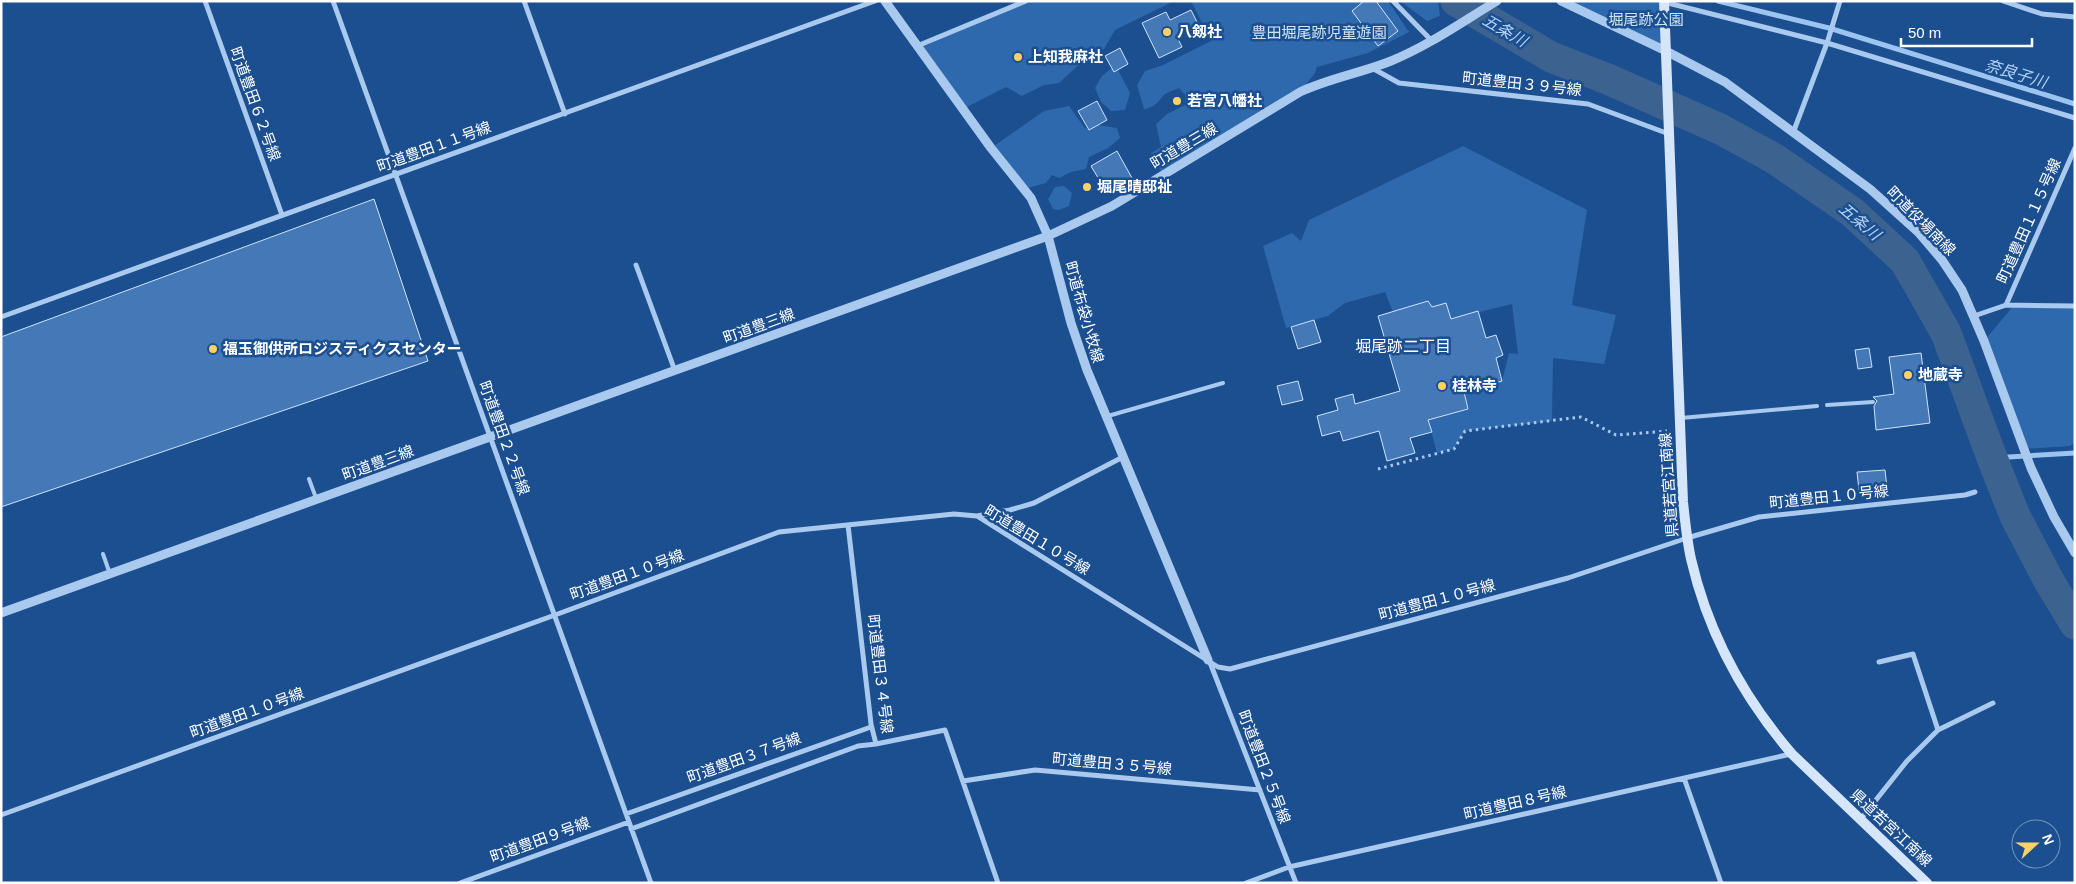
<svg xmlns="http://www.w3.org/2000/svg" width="2076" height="884" font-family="Helvetica,'Noto Sans JP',sans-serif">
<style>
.green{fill:#2e69ad}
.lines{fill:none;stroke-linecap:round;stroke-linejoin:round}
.stream{stroke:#9cc4f0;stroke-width:5}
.river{stroke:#3c6290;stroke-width:31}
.building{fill:#4478b7;stroke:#cfe3fa}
.path{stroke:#a9c9ee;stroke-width:3;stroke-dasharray:2.5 4;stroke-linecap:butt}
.service{stroke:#a9c9ee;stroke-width:4}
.minor{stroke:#a9c9ee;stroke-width:5}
.tertiary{stroke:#a9c9ee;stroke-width:9}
.secondary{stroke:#d6e6fa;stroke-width:10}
.poi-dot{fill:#ffd166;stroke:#1b4f8f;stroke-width:2}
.labels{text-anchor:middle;stroke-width:5;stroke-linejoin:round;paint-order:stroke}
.park-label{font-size:15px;fill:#cfe3fa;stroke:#1b4f8f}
.poi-label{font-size:15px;font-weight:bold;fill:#fff;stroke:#1b4f8f;text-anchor:start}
.street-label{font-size:15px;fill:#fff;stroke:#1b4f8f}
.water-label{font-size:16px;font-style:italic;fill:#b5d3f5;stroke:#1b4f8f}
.neighbourhood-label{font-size:16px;fill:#fff;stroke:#1b4f8f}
</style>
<rect width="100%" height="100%" fill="#1b4f8f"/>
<path class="green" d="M 1026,1 L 1174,1 L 1115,30 L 1104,49 L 1084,60 L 1059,83 L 1044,85 L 1022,96 L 1006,87 L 963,109 L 917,46 Z
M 1191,1 L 1387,1 L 1390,4 L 1409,32 L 1368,53 L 1317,67 L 1315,73 L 1300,92 L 1163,175 L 1151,153 L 1161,147 L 1156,124 L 1167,114 L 1185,105 L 1185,95 L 1179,88 C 1175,90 1167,92 1164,95 C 1157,103 1155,107 1144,109 L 1137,85 L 1145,71 L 1163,65 L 1211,41 Z
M 1400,1 L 1438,1 L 1440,16 L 1427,21 Z
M 1561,1 L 1664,1 L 1666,51 Z
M 1112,68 L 1114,72 L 1118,70 L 1130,93 L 1125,110 L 1111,111 L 1101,102 L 1095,88 L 1102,76 Z
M 1069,106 L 1084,127 L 1089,130 L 1098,125 L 1117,128 L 1120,138 L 1108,148 L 1089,157 L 1086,169 L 1071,172 L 1059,178 L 1052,175 L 1046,183 L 1024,189 L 991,148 L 1044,111 Z
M 1463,146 L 1587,210 L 1572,305 L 1616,315 L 1604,364 L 1553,358 L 1552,421 L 1465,431 L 1454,449 L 1437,453 L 1428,420 L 1468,409 L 1464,392 L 1502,381 L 1509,353 L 1518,354 L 1512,304 L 1451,319 L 1432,307 L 1428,302 L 1393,312 L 1385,292 L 1345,303 L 1328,316 L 1286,328 L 1263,246 L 1292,233 L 1301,241 L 1309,220 Z
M 1064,186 L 1072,193 L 1069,206 L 1059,210 L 1053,209 L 1048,199 L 1055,187 Z
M 2014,305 L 2075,306 L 2075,442 L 2070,446 L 2023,449 L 1984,341 Z"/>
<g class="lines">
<path class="stream" d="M 1718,1 L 1829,28 L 2075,104
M 1992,458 L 2075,453"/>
<path class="river" d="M 1456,1 L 1551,57 L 1610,80 L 1720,129 L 1775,159 L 1852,212 L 1905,261 L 1946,333 L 1992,458 L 2015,516 L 2049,581 L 2075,624"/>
</g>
<path class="building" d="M 1364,1 L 1376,1 L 1398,31 L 1378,46 L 1352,11 Z
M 1191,10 L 1199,26 L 1177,37 L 1182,47 L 1159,58 L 1142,23 L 1166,12 L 1170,20 Z
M 1120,48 L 1128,64 L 1114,72 L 1105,56 Z
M 1097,101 L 1107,120 L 1089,130 L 1078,111 Z
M 1117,151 L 1132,178 L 1107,193 L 1091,166 Z
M 374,199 L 428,361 L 1,507 L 1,337 Z
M 1428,301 L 1432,307 L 1446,303 L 1451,319 L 1478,311 L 1486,338 L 1496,335 L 1503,355 L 1496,358 L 1502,381 L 1464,392 L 1468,409 L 1428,420 L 1432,432 L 1410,438 L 1415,453 L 1387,461 L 1379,431 L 1343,441 L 1340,431 L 1322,436 L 1317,416 L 1338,410 L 1335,399 L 1353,394 L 1355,404 L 1400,391 L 1378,316 Z
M 1314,320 L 1321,342 L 1298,349 L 1291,327 Z
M 1869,348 L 1872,367 L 1858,369 L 1855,350 Z
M 1921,353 L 1930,423 L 1876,430 L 1874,406 L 1877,401 L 1873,397 L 1894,394 L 1889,357 Z
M 1298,381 L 1303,400 L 1282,405 L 1277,386 Z
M 1885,470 L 1887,488 L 1859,491 L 1857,472 Z"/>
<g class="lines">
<path class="path" d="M 1378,469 L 1454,449 L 1465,431 L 1581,417 L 1616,435 L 1667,431"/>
<path class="service" d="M 1827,405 L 1873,402
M 1108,416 L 1223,383
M 1681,418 L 1817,406
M 309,479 L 316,498
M 103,554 L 110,574"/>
<path class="minor" d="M 205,1 L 282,215
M 333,1 L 651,883
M 524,1 L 565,114
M 1393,1 L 1432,41
M 2003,1 L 2042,14 L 2075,17
M 1664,2 L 1827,43 L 2075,118
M 917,46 L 1026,1
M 1372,68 L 1399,83 L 1588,104 L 1669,134
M 1793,133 L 1827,43 L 1840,1
M 636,265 L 675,371
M 2006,305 L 2075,148
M 1974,316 L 2006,305 L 2075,306
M 1,317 L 875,1
M 977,516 L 1010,510 L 1034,503 L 1123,457
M 848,525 L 871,724 L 876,744 L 945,730 L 998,883
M 1209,660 L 1296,883
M 1879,662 L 1913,654 L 1938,730
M 1684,778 L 1721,883
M 963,781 L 1035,770 L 1260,790
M 626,814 L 871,727
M 1,815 L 555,615 L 779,532 L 954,514 L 977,516 L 1218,667 L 1230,669 L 1568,578 L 1687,538 L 1759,517 L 1965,495 L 1975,492
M 1860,820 L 1907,761 L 1938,730 L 1993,703
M 631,829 L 858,746 L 876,744
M 460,883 L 629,822
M 1246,883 L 1289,867 L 1791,754"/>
<path class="tertiary" d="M 885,1 L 991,148 L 1031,198 L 1048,236 L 1071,323 L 1087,370 L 1208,660
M 1561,1 L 1666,51 L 1725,82 L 1870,189 L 1919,233 L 1942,260 L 1962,290 L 1984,341 L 2031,468 L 2054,517 L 2075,553
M 1,613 L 1048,236 L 1112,206 L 1300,92 C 1330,78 1361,73 1391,61 C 1428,46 1462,22 1497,1"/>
<path class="secondary" d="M 1664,1 L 1683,502 C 1685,521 1687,541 1691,559 C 1708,633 1743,697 1792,754 L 1927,883"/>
</g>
<g class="poi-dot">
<circle cx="1167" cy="32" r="5"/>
<circle cx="1018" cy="57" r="5"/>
<circle cx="1177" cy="101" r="5"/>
<circle cx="1087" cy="187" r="5"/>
<circle cx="213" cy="349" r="5"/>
<circle cx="1908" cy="375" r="5"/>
<circle cx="1442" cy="386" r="5"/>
</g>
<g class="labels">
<g class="park-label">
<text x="1646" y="25">堀尾跡公園</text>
<text x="1319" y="38">豊田堀尾跡児童遊園</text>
</g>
<g class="poi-label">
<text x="1177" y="37">八剱社</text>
<text x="1028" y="62">上知我麻社</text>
<text x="1187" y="106">若宮八幡社</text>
<text x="1097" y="192">堀尾晴邸祉</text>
<text x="223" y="354">福玉御供所ロジスティクスセンター</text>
<text x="1918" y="380">地蔵寺</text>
<text x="1452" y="391">桂林寺</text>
</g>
<g class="street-label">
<text transform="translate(1522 84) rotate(6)" y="5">町道豊田３９号線</text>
<text transform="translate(255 104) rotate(70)" y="5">町道豊田６２号線</text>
<text transform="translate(1184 146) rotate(-31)" y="5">町道豊三線</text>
<text transform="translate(434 147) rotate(-20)" y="5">町道豊田１１号線</text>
<text transform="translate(1921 221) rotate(45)" y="5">町道役場南線</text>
<text transform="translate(2029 221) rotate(-66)" y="5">町道豊田１１５号線</text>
<text transform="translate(1084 312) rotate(74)" y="5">町道布袋小牧線</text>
<text transform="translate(759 326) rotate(-20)" y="5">町道豊三線</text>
<text transform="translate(504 438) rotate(70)" y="5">町道豊田２２号線</text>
<text transform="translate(378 463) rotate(-20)" y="5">町道豊三線</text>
<text transform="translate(1669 485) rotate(-94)" y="5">県道若宮江南線</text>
<text transform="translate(1829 497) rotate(-6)" y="5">町道豊田１０号線</text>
<text transform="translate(1037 540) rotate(31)" y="5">町道豊田１０号線</text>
<text transform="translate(627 575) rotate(-20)" y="5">町道豊田１０号線</text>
<text transform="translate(1437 600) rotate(-15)" y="5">町道豊田１０号線</text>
<text transform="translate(880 674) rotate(83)" y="5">町道豊田３４号線</text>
<text transform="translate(247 713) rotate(-20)" y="5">町道豊田１０号線</text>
<text transform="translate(744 758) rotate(-20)" y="5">町道豊田３７号線</text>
<text transform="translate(1112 764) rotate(5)" y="5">町道豊田３５号線</text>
<text transform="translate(1264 767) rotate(69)" y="5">町道豊田２５号線</text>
<text transform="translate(1515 803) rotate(-13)" y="5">町道豊田８号線</text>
<text transform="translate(1891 828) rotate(43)" y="5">県道若宮江南線</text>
<text transform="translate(540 840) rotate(-20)" y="5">町道豊田９号線</text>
</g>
<g class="water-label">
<text transform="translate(1505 30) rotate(30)" y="6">五条川</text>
<text transform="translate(2016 73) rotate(17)" y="6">奈良子川</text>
<text transform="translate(1860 221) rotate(40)" y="6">五条川</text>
</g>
<g class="neighbourhood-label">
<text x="1403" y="352">堀尾跡二丁目</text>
</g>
</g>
<rect width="2076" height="884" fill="none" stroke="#ffffff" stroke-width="5"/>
<g transform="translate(2036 844) rotate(69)"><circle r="24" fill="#1b4f8f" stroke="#7695bc"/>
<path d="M0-4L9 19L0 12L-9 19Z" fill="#ffd166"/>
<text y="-8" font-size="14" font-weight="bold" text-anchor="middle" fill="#ffffff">N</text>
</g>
<path d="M1901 38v8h131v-8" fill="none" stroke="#ffffff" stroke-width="2.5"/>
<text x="1908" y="38" font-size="15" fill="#ffffff" stroke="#1b4f8f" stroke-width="4" paint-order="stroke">50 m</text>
</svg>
